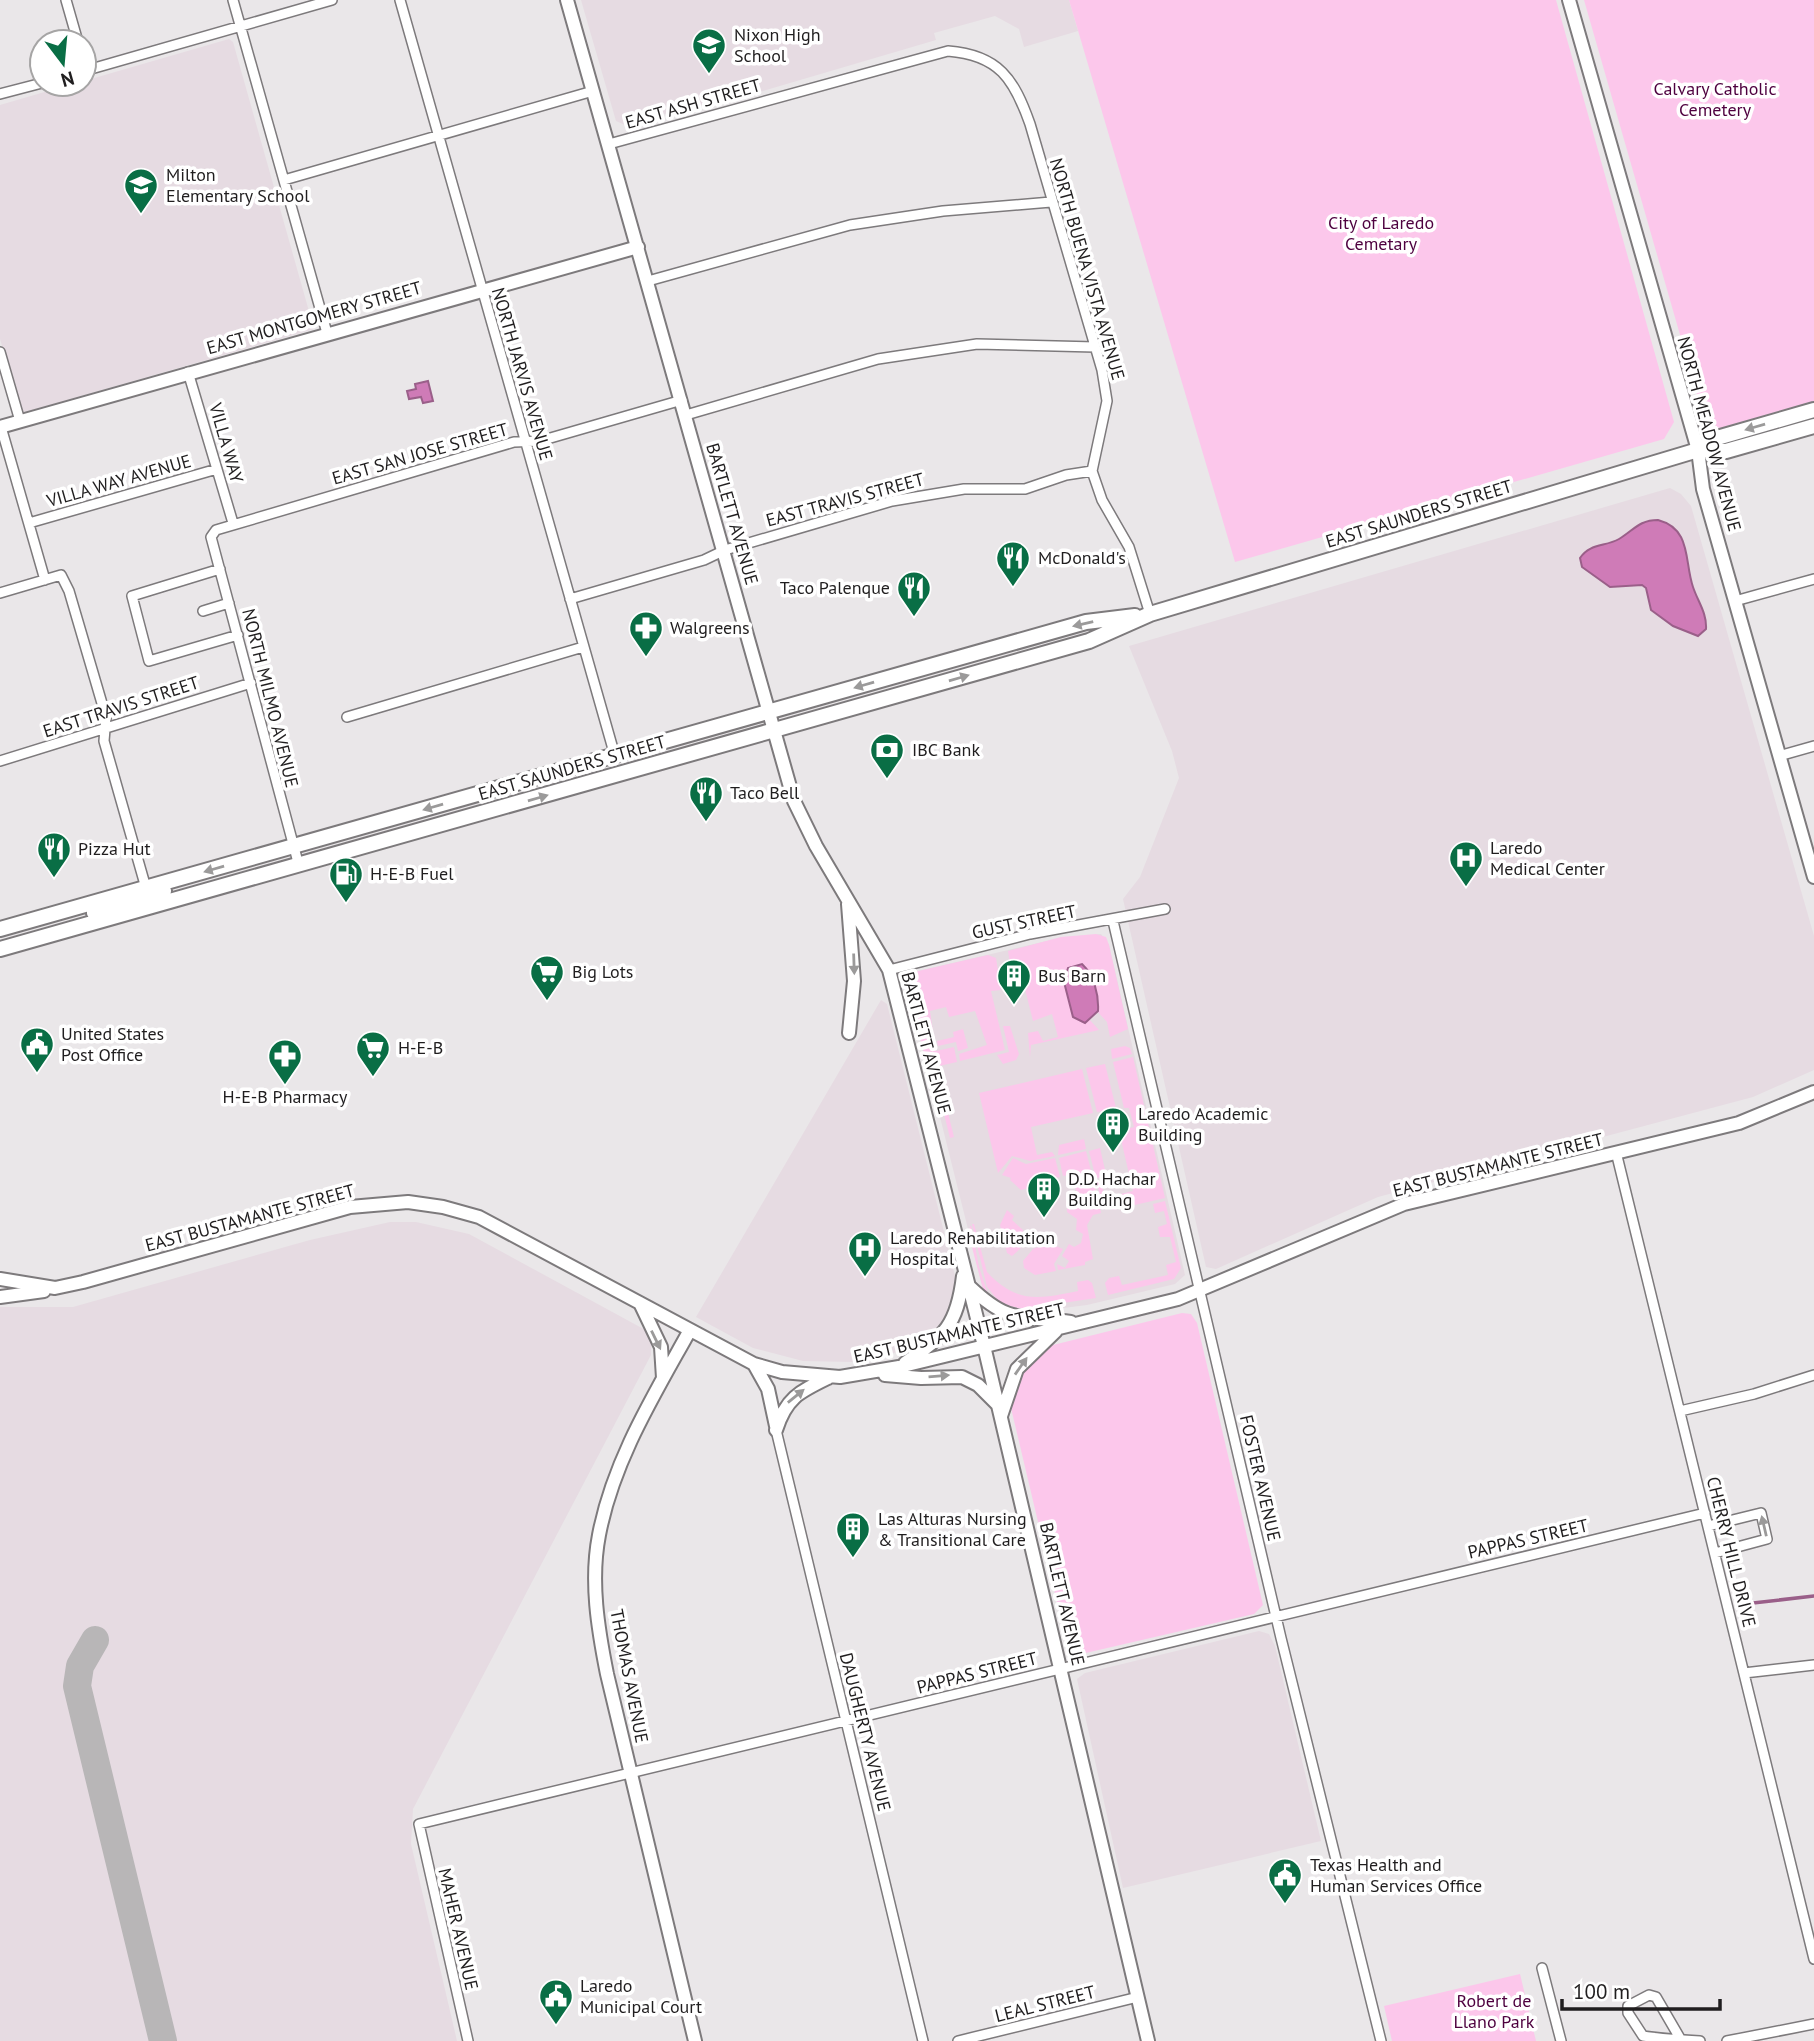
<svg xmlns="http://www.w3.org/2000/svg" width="1814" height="2041" font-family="'PT Sans',sans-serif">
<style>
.built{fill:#e6dbe2}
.green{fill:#fcc7eb}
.water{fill:#cf7bb7;stroke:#9a5f89;stroke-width:2}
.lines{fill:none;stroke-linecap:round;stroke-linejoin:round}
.stream{stroke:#9a5f89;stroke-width:3.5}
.taxiway{stroke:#b8b6b7;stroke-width:28}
.street-casing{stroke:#7d7a7c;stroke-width:12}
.secondary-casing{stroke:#7d7a7c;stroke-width:16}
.primary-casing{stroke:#7d7a7c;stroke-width:18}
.street{stroke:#fff;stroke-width:9}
.secondary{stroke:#fff;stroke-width:12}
.primary{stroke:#fff;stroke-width:14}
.oneway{fill:#9b9a9a}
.labels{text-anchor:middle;stroke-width:7;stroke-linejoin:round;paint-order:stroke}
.poi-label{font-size:18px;fill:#201e1f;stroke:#fff;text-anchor:start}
.park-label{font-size:18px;fill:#4e003f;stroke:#fff}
.street-label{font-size:18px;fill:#201e1f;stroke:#fff}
</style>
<rect width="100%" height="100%" fill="#eae7e9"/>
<path class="built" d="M 581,0 L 1069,0 L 1078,31 L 1024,47 L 1019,29 L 995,16 L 934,33 L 936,40 L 719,104 L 695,106 L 625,125 L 616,121 Z
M 229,39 L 233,42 L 314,329 L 22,413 L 0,339 L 0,105 L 72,84 L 84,84 L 84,81 Z
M 1670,488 L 1681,494 L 1691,506 L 1814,936 L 1814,1070 L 1753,1097 L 1378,1197 L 1216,1269 L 1206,1267 L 1123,899 L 1140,877 L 1179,778 L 1172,751 L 1129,646 Z
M 1101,934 L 1109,945 L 1185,1275 L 1175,1284 L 1087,1305 L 1016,1314 L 984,1293 L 906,981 L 914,972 L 1047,941 Z
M 881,1000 L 887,1004 L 955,1276 L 957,1286 L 946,1328 L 916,1348 L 852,1362 L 803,1361 L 753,1348 L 696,1317 Z
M 390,1222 L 416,1222 L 469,1234 L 651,1333 L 651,1355 L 413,1809 L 411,1844 L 457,2041 L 0,2041 L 0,1307 L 73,1307 L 310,1240 Z
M 1259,1631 L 1269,1634 L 1275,1646 L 1321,1841 L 1123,1888 L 1077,1679 L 1085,1673 Z"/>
<path class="green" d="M 1069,0 L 1556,0 L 1674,422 L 1664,439 L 1235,562 Z
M 1584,0 L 1814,0 L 1814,401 L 1720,428 L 1705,422 Z
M 1096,934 L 1106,937 L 1109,945 L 1128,1029 L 1110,1037 L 1107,1022 L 1095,1009 L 1088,1018 L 1099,1030 L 1031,1045 L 1030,1057 L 1028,1033 L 1038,1031 L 1043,1041 L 1058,1037 L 1052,1014 L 1033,1021 L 1024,985 L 1015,986 L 1013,983 L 1008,951 L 1061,937 Z
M 988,955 L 996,958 L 1001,990 L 991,991 L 1005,1050 L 960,1061 L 959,1054 L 987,1045 L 975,1011 L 949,1017 L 946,1007 L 930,1011 L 936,1051 L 954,1047 L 957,1062 L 939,1066 L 943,1068 L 943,1076 L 931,1079 L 906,987 L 907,979 L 914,972 Z
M 1003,1026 L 1010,1026 L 1019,1054 L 1016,1060 L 1003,1064 L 997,1055 L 1009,1052 Z
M 963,1029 L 968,1048 L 958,1051 L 956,1042 L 938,1046 L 937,1041 L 954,1037 L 953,1032 Z
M 1125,1046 L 1130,1048 L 1132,1054 L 1112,1059 L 1111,1049 Z
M 1133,1057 L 1165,1198 L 1113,1210 L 1110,1205 L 1101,1203 L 1097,1182 L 1101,1181 L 1105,1198 L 1133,1191 L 1119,1131 L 1134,1127 L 1129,1108 L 1124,1108 L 1113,1062 Z
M 1105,1064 L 1116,1108 L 1097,1112 L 1086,1068 Z
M 1082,1069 L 1093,1113 L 1031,1127 L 1037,1155 L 1052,1152 L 1055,1156 L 1030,1161 L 1012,1156 L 998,1173 L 979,1093 Z
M 942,1089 L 954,1137 L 950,1138 L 938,1090 Z
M 1084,1139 L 1086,1149 L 1058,1155 L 1059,1145 Z
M 1100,1148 L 1106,1174 L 1096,1179 L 1089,1151 Z
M 1086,1151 L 1093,1179 L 1075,1183 L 1072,1174 L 1063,1176 L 1059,1158 Z
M 1013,1158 L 1026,1164 L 1055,1158 L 1060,1177 L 1047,1180 L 1051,1185 L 1050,1192 L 1033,1187 L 1021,1190 L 1010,1180 L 1011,1178 L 1002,1175 Z
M 1094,1182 L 1101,1213 L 1093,1215 L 1087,1225 L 1093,1259 L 1085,1262 L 1085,1265 L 1058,1270 L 1057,1264 L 1065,1268 L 1069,1261 L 1062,1256 L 1069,1244 L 1074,1247 L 1081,1243 L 1083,1234 L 1076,1230 L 1077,1219 L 1067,1212 L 1067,1203 L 1073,1198 L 1079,1199 L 1075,1187 Z
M 1165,1201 L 1181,1268 L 1174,1279 L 1108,1295 L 1105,1283 L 1109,1278 L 1119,1276 L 1122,1285 L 1168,1275 L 1166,1265 L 1176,1262 L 1170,1237 L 1160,1237 L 1158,1227 L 1167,1224 L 1164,1211 L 1155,1213 L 1153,1204 Z
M 1007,1210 L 1014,1216 L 1012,1220 L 1023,1230 L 1021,1248 L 1012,1256 L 1007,1253 L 1000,1225 Z
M 972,1224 L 974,1224 L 987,1272 C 1017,1304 1039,1299 1078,1291 L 1077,1282 L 1088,1280 L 1092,1283 L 1096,1298 L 1023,1309 L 1001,1304 L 987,1287 Z
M 971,1225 L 979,1267 L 989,1297 L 984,1293 L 968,1232 Z
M 1049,1243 L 1063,1249 L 1054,1264 L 1056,1271 L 1035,1275 L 1024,1268 L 1023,1261 L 1033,1249 Z
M 1182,1313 L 1191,1314 L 1197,1323 L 1263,1605 L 1254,1614 L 1077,1655 L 1070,1651 L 1067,1644 L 1011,1408 L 1014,1380 L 1049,1346 Z
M 1520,1974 L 1536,2041 L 1392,2041 L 1384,2006 Z"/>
<path class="water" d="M 428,381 L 433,401 L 423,403 L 421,397 L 409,399 L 407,391 L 416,389 L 415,384 Z
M 1658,520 C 1692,529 1684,561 1693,587 C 1698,602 1707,613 1706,629 L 1698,636 L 1673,626 L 1651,610 L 1646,588 L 1642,585 L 1610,587 L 1582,567 L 1580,558 C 1590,543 1605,547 1619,539 C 1634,530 1639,520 1658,520 Z
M 1082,964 C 1094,975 1099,995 1098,1011 L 1085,1023 L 1073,1017 L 1064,982 L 1068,968 Z"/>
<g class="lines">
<path class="stream" d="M 1753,1603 L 1814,1596"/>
<path class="taxiway" d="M 95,1640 L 80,1666 L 77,1686 L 163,2041"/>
<g class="street-casing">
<path id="street" d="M 66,0 L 78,42
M 233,0 L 327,333
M 400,0 L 615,756
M 84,71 L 332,0
M 0,94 L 42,83
M 609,144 L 948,51 C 999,55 1014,79 1030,124 L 1102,370 L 1107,401 L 1092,471 L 1102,500 L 1129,547 L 1150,614
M 284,180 L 593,91
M 648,281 L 850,225 L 943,211 L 1051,202
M 0,352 L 20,421
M 188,372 L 233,523
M 686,415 L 878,359 L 977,344 L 1095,347
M 1,427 L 45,580
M 29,523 L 217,469
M 220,569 L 132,596 L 149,661 L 238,635
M 0,593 L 61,575 L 69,591 L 106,717 L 104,741 L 146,888
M 570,599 L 704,560 L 725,550 L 892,501 L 964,489 L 1025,489 L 1066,475 L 1092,471
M 1735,601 L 1814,579
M 203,611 L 229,603
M 347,717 L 583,647
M 1779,756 L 1814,746
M 0,761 L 251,683
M 299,866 L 211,537 L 216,530 L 514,442 L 540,441 L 682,400
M 1113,921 L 1281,1638 L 1381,2041
M 889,970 L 1030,934 L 1165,909
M 1616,1152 L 1814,1959
M 1680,1411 L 1754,1394 L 1814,1375
M 776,1430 L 923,2041
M 1708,1526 L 1761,1513 L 1767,1539 L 1715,1553
M 1744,1673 L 1814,1665
M 1542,1968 L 1561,2041
M 1681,2040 L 1656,1997 L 1649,1995 L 1628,2006 L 1628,2013 L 1643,2036 C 1662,2039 1681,2040 1700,2041
M 468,2041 L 419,1824 L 1705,1513
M 958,2041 L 1138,1997
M 1727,2041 L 1814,2024"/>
</g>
<g class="secondary-casing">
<path id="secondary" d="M 567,0 L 794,801 L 816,846 L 889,970 L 984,1346 L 1148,2041
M 1569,0 L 1698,450 L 1703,489 L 1814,877
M 0,427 L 638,247
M 848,904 L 854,981 L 849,1033
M 0,1279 L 55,1288 L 83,1282 L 350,1207 L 408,1202 L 443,1207 L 479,1217 L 754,1364 L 782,1372 L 840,1377 L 899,1367 L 1178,1299 L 1404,1204 L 1739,1123 L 1814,1092
M 970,1287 C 1009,1324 1021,1316 1071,1322
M 0,1297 L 44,1291
M 640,1303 L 661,1347 L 663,1378
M 690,1330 C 654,1395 613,1461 599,1535 C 590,1581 598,1629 607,1674 L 695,2041
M 905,1363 C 945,1335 957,1326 963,1276
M 754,1364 L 768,1389 L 776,1426
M 885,1375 L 921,1378 L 962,1377 L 978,1385 L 999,1406
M 1001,1416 L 1017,1369 L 1056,1331
M 776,1430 C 786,1398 799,1392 828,1378"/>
</g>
<g class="primary-casing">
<path id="primary" d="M 1698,450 L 1726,451 L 1814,426
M 94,913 L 164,891
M 0,929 L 1086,622 L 1135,616
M 0,949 L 1089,641 L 1150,614 L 1698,450 L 1717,438 L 1814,410"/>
</g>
<use href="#street" class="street"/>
<use href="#secondary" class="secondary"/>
<use href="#primary" class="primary"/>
</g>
<defs><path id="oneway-solid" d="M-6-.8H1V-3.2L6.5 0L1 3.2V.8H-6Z" transform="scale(1.75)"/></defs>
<g class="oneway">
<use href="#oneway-solid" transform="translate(1755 427) rotate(164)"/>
<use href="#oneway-solid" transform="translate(1083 624) rotate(167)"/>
<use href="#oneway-solid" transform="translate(959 678) rotate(-16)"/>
<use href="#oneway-solid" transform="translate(864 685) rotate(164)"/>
<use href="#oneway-solid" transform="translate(538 798) rotate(-16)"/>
<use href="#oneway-solid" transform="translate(433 807) rotate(164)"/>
<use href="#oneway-solid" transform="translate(214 869) rotate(164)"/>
<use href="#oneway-solid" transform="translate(854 964) rotate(88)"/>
<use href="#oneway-solid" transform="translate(656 1340) rotate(64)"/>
<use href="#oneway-solid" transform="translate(1021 1366) rotate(-55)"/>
<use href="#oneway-solid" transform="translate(939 1376) rotate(-5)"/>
<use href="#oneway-solid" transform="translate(796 1396) rotate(-39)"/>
<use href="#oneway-solid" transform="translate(1764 1526) rotate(-103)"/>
</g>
<defs>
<g id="school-pin" transform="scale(1.75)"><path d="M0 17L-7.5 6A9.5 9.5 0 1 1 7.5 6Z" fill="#096e45" stroke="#fff"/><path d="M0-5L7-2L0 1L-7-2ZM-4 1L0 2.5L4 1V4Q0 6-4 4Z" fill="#fff"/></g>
<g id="restaurant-pin" transform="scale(1.75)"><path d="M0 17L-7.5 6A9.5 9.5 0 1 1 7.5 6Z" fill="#096e45" stroke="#fff"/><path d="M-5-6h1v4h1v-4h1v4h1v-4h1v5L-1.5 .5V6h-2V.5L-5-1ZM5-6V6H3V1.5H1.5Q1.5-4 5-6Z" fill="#fff"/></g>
<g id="pharmacy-pin" transform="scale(1.75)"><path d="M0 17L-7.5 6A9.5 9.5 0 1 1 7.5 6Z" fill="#096e45" stroke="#fff"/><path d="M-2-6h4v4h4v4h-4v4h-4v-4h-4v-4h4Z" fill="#fff"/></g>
<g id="bank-pin" transform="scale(1.75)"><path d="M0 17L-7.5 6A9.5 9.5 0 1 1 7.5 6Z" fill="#096e45" stroke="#fff"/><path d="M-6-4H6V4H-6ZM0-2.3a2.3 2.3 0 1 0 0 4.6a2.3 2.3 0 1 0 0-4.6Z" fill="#fff"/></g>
<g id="hospital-pin" transform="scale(1.75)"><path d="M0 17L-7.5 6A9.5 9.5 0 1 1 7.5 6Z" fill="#096e45" stroke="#fff"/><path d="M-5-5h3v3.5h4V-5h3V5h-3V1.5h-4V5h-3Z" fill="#fff"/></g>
<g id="fuel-pin" transform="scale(1.75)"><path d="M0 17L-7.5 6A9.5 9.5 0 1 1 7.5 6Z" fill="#096e45" stroke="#fff"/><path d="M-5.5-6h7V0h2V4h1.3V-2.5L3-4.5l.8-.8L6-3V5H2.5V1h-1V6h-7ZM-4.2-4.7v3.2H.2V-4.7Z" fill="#fff"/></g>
<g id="supermarket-pin" transform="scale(1.75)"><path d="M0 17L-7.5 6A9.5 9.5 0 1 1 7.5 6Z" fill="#096e45" stroke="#fff"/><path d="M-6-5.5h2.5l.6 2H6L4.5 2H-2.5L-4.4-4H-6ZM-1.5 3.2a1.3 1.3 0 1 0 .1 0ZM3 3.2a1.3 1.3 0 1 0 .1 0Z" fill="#fff"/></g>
<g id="building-pin" transform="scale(1.75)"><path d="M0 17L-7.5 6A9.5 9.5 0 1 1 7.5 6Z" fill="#096e45" stroke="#fff"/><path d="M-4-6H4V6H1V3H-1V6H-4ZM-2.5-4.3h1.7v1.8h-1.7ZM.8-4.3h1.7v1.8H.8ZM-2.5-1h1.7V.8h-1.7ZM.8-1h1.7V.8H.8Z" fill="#fff"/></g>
<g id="civic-pin" transform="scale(1.75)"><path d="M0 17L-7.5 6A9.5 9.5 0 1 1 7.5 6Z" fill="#096e45" stroke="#fff"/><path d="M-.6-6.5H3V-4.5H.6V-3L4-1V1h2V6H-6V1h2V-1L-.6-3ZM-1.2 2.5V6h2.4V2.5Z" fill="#fff"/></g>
</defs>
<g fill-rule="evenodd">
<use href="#school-pin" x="709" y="45"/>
<use href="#school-pin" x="141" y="185"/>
<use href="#restaurant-pin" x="1013" y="558"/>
<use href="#restaurant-pin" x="914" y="588"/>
<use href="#pharmacy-pin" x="646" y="628"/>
<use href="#bank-pin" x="887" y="750"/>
<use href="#restaurant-pin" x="706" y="793"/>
<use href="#restaurant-pin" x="54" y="849"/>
<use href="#hospital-pin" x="1466" y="858"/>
<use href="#fuel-pin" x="346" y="874"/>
<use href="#supermarket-pin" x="547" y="972"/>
<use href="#building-pin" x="1014" y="976"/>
<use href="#civic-pin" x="37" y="1044"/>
<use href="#supermarket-pin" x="373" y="1048"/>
<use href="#pharmacy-pin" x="285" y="1056"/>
<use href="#building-pin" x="1113" y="1124"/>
<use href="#building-pin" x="1044" y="1189"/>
<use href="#hospital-pin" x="865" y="1248"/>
<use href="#building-pin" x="853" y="1529"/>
<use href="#civic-pin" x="1285" y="1875"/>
<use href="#civic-pin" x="556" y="1996"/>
</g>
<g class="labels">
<g class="poi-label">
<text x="734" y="41">Nixon High<tspan x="734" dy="21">School</tspan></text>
<text x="166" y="181">Milton<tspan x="166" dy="21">Elementary School</tspan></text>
<text x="1038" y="564">McDonald's</text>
<text x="890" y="594" text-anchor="end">Taco Palenque</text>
<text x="670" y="634">Walgreens</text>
<text x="912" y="756">IBC Bank</text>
<text x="730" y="799">Taco Bell</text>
<text x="1490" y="854">Laredo<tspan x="1490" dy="21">Medical Center</tspan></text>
<text x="78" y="855">Pizza Hut</text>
<text x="370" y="880">H-E-B Fuel</text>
<text x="572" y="978">Big Lots</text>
<text x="1038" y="982">Bus Barn</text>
<text x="61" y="1040">United States<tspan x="61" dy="21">Post Office</tspan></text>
<text x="398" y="1054">H-E-B</text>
<text x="285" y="1103" text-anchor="middle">H-E-B Pharmacy</text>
<text x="1138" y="1120">Laredo Academic<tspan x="1138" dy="21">Building</tspan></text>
<text x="1068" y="1185">D.D. Hachar<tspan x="1068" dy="21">Building</tspan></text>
<text x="890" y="1244">Laredo Rehabilitation<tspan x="890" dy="21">Hospital</tspan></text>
<text x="878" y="1525">Las Alturas Nursing<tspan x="878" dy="21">&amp; Transitional Care</tspan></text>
<text x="1310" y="1871">Texas Health and<tspan x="1310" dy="21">Human Services Office</tspan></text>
<text x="580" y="1992">Laredo<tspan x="580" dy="21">Municipal Court</tspan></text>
</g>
<g class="park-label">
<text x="1715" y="95">Calvary Catholic<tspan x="1715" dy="21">Cemetery</tspan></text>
<text x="1381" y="229">City of Laredo<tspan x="1381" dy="21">Cemetary</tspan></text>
<text x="1494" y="2007">Robert de<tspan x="1494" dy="21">Llano Park</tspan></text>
</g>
<g class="street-label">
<text transform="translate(693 104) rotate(-16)" y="6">EAST ASH STREET</text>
<text transform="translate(1087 269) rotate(74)" y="6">NORTH BUENA VISTA AVENUE</text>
<text transform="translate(314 318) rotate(-16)" y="6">EAST MONTGOMERY STREET</text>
<text transform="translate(522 374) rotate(74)" y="6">NORTH JARVIS AVENUE</text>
<text transform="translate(1709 434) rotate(75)" y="6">NORTH MEADOW AVENUE</text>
<text transform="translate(226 443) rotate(74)" y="6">VILLA WAY</text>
<text transform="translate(420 454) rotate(-16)" y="6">EAST SAN JOSE STREET</text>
<text transform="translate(119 481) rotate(-16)" y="6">VILLA WAY AVENUE</text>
<text transform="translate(845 500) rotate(-15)" y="6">EAST TRAVIS STREET</text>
<text transform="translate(732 514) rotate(74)" y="6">BARTLETT AVENUE</text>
<text transform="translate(1419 514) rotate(-17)" y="6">EAST SAUNDERS STREET</text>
<text transform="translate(270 698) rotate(76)" y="6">NORTH MILMO AVENUE</text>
<text transform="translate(121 707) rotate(-18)" y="6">EAST TRAVIS STREET</text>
<text transform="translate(572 768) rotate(-16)" y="6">EAST SAUNDERS STREET</text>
<text transform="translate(1024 922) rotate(-12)" y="6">GUST STREET</text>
<text transform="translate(926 1043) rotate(75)" y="6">BARTLETT AVENUE</text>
<text transform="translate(1498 1165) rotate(-14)" y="6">EAST BUSTAMANTE STREET</text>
<text transform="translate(250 1218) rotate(-15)" y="6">EAST BUSTAMANTE STREET</text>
<text transform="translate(959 1333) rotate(-13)" y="6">EAST BUSTAMANTE STREET</text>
<text transform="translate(1260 1478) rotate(77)" y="6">FOSTER AVENUE</text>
<text transform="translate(1528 1539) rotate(-13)" y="6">PAPPAS STREET</text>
<text transform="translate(1731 1552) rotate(76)" y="6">CHERRY HILL DRIVE</text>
<text transform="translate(1062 1594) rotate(77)" y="6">BARTLETT AVENUE</text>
<text transform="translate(977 1673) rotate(-14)" y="6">PAPPAS STREET</text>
<text transform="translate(629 1676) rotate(79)" y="6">THOMAS AVENUE</text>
<text transform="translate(865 1732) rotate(76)" y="6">DAUGHERTY AVENUE</text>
<text transform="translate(458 1929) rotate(77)" y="6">MAHER AVENUE</text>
<text transform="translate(1045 2004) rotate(-14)" y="6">LEAL STREET</text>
</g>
</g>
<g transform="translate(63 63) rotate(164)"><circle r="33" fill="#ffffff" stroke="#a6a5a5" stroke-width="2"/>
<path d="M0-5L12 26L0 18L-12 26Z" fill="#096e45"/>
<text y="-10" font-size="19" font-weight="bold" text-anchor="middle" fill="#201e1f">N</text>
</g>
<path d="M1562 1999v10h158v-10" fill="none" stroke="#201e1f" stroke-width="3.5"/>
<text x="1573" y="1999" font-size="21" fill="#201e1f" stroke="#ffffff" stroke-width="5" paint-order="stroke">100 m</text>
</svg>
